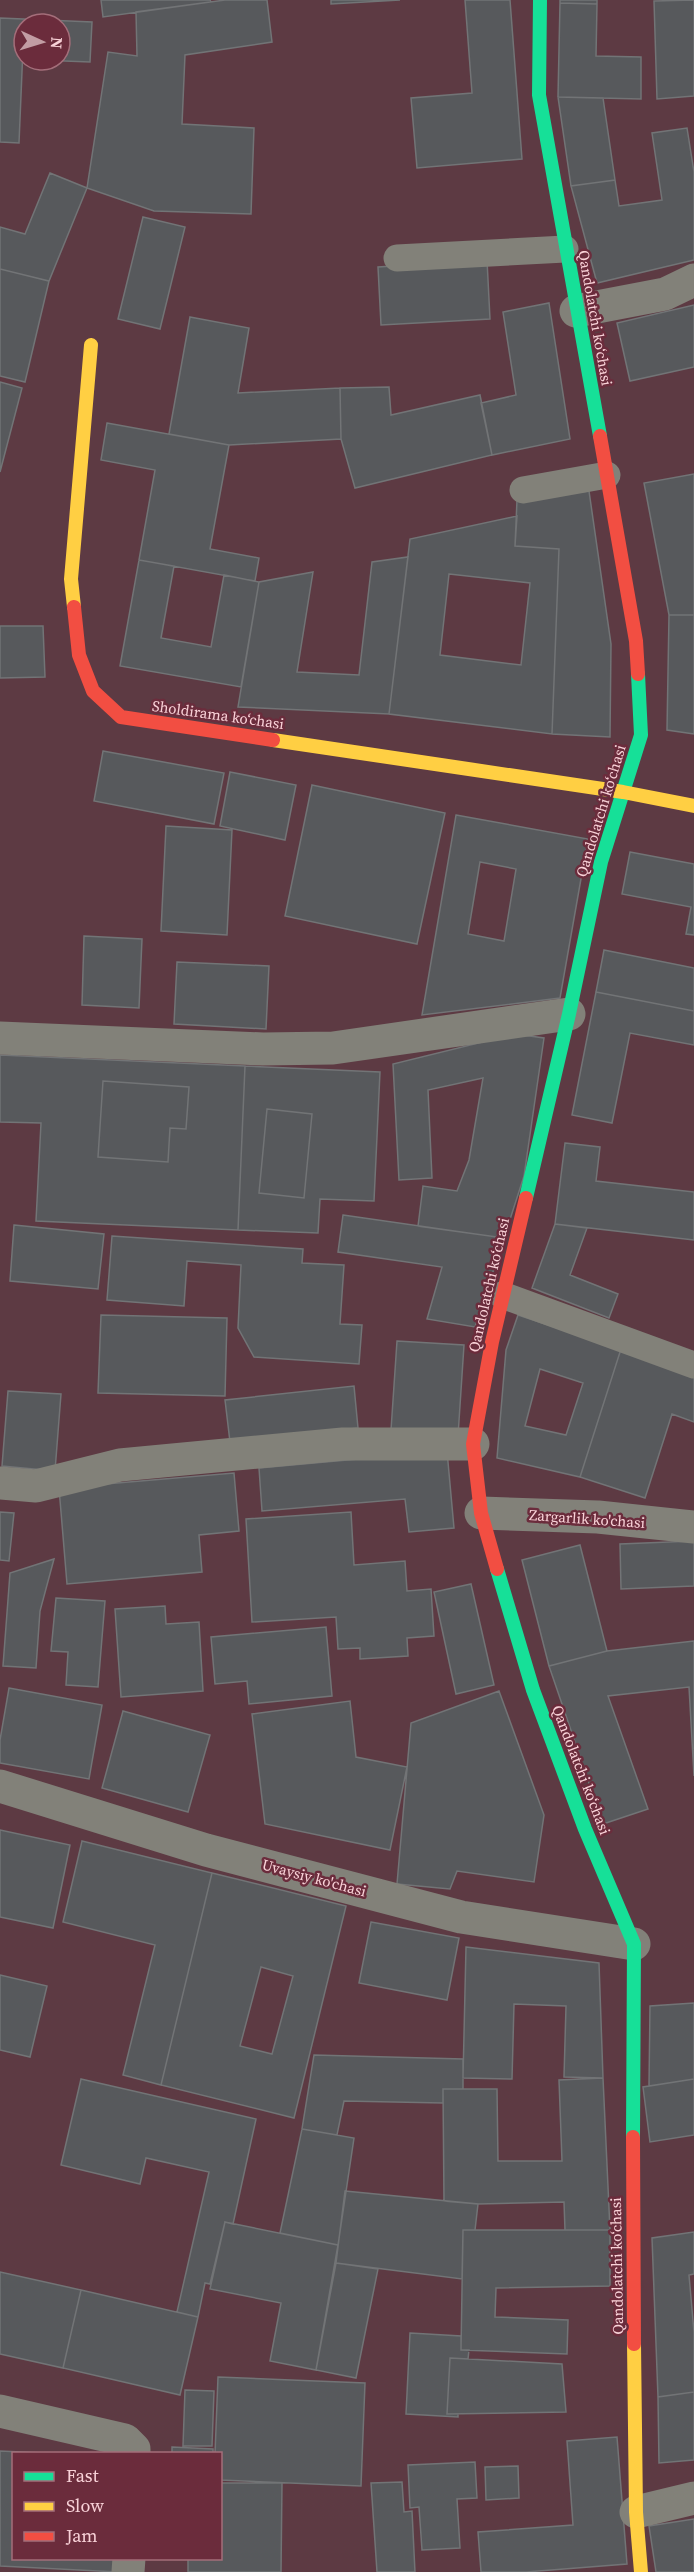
<svg xmlns="http://www.w3.org/2000/svg" width="694" height="2572" font-family="'Source Serif 4',serif">
<style>
.building{fill:#57595c;stroke:#727476;stroke-width:1.5;fill-rule:evenodd}
.lines{fill:none;stroke-linecap:round;stroke-linejoin:round}
.lane{stroke:#828179;stroke-width:27}
.street{stroke:#828179;stroke-width:33}
.fast{stroke:#16e098;stroke-width:14}
.slow{stroke:#ffcf43;stroke-width:14}
.jam{stroke:#f24e42;stroke-width:14}
.labels{text-anchor:middle;stroke-width:5;stroke-linejoin:round;paint-order:stroke}
.street-label{font-size:15px;fill:#f9d2d8;stroke:#6b2c3c}
</style>
<rect width="100%" height="100%" fill="#5d3a43"/>
<path class="building" d="M 101,0 L 210,0 L 211,2 L 103,17 Z
M 225,0 L 267,0 L 272,42 L 185,55 L 182,124 L 254,128 L 251,214 L 154,211 L 87,188 L 108,52 L 137,56 L 136,12 Z
M 331,0 L 400,0 L 331,4 Z
M 465,0 L 510,0 L 522,159 L 417,168 L 411,98 L 472,93 Z
M 560,0 L 597,0 L 597,4 L 560,3 Z
M 694,0 L 694,96 L 657,99 L 654,1 Z
M 560,3 L 597,4 L 596,56 L 641,57 L 641,99 L 558,97 Z
M 0,18 L 92,22 L 90,62 L 38,60 L 60,60 L 60,24 L 24,24 L 19,143 L 0,142 Z
M 558,97 L 603,98 L 615,180 L 571,186 Z
M 687,128 L 694,172 L 694,260 L 597,283 L 571,186 L 615,180 L 619,206 L 662,200 L 652,133 Z
M 50,173 L 87,188 L 49,281 L 0,269 L 0,227 L 25,234 Z
M 143,217 L 185,227 L 160,329 L 118,319 Z
M 487,260 L 490,319 L 381,325 L 378,267 Z
M 0,269 L 49,281 L 25,382 L 0,376 Z
M 549,303 L 570,439 L 492,455 L 481,403 L 516,395 L 503,312 Z
M 694,305 L 694,367 L 630,381 L 617,323 Z
M 190,317 L 249,328 L 238,393 L 340,388 L 341,439 L 229,445 L 169,434 Z
M 0,382 L 22,388 L 0,472 Z
M 389,387 L 391,415 L 480,395 L 492,455 L 355,488 L 341,439 L 340,388 Z
M 107,423 L 229,445 L 210,549 L 259,558 L 255,581 L 139,560 L 155,470 L 101,460 Z
M 694,474 L 694,615 L 669,615 L 644,483 Z
M 589,491 L 611,644 L 610,737 L 552,734 L 559,549 L 515,546 L 517,500 Z
M 517,516 L 515,546 L 559,549 L 552,734 L 389,714 L 410,539 ZM 449,574 L 530,583 L 521,665 L 440,655 Z
M 408,557 L 389,714 L 238,707 L 259,582 L 313,572 L 297,672 L 359,675 L 372,562 Z
M 139,560 L 174,566 L 161,638 L 211,647 L 224,575 L 259,582 L 241,687 L 120,666 Z
M 669,615 L 694,615 L 694,734 L 667,730 Z
M 0,626 L 43,626 L 45,677 L 0,678 Z
M 103,751 L 224,773 L 214,824 L 94,801 Z
M 230,772 L 296,785 L 285,840 L 220,826 Z
M 312,785 L 445,813 L 417,944 L 285,916 Z
M 456,815 L 588,839 L 560,998 L 422,1015 ZM 480,862 L 516,869 L 504,941 L 468,934 Z
M 166,826 L 232,830 L 227,935 L 161,931 Z
M 630,852 L 694,864 L 694,935 L 686,934 L 691,907 L 622,894 Z
M 84,936 L 142,939 L 139,1008 L 82,1005 Z
M 604,950 L 694,968 L 694,1011 L 596,992 Z
M 177,962 L 269,966 L 266,1029 L 174,1024 Z
M 596,992 L 694,1011 L 694,1045 L 630,1033 L 612,1123 L 572,1115 Z
M 515,1034 L 544,1038 L 524,1176 L 504,1238 L 418,1226 L 423,1186 L 457,1191 L 469,1160 L 483,1078 L 428,1090 L 432,1178 L 399,1180 L 393,1064 Z
M 0,1055 L 245,1066 L 238,1230 L 36,1221 L 41,1123 L 0,1122 ZM 103,1081 L 189,1087 L 186,1129 L 170,1128 L 168,1162 L 98,1157 Z
M 245,1066 L 380,1072 L 374,1201 L 320,1199 L 318,1233 L 238,1230 ZM 267,1109 L 312,1114 L 304,1198 L 259,1193 Z
M 103,1081 L 189,1087 L 186,1129 L 170,1128 L 168,1162 L 98,1157 Z
M 267,1109 L 312,1114 L 304,1198 L 259,1193 Z
M 565,1143 L 600,1147 L 596,1181 L 694,1192 L 694,1240 L 555,1224 Z
M 343,1215 L 504,1238 L 475,1327 L 427,1319 L 442,1267 L 338,1252 Z
M 555,1224 L 587,1228 L 570,1275 L 618,1294 L 609,1318 L 532,1288 Z
M 14,1225 L 104,1234 L 98,1289 L 10,1281 Z
M 112,1236 L 303,1249 L 302,1263 L 344,1265 L 340,1324 L 362,1325 L 359,1364 L 254,1357 L 238,1328 L 241,1265 L 187,1261 L 184,1306 L 107,1300 Z
M 101,1315 L 227,1318 L 225,1396 L 98,1393 Z
M 518,1315 L 621,1349 L 580,1477 L 497,1458 L 506,1350 ZM 540,1369 L 583,1383 L 566,1435 L 525,1426 Z
M 397,1341 L 464,1345 L 458,1436 L 391,1430 Z
M 621,1349 L 694,1373 L 694,1422 L 672,1414 L 645,1498 L 580,1477 Z
M 354,1386 L 358,1428 L 230,1442 L 225,1400 Z
M 8,1391 L 61,1394 L 55,1471 L 2,1466 Z
M 447,1451 L 454,1528 L 409,1532 L 405,1499 L 262,1511 L 259,1468 Z
M 234,1473 L 239,1531 L 199,1535 L 202,1572 L 67,1584 L 59,1488 Z
M 0,1512 L 14,1513 L 9,1561 L 0,1560 Z
M 351,1512 L 354,1565 L 405,1561 L 407,1591 L 431,1589 L 434,1636 L 407,1638 L 408,1656 L 360,1659 L 360,1648 L 338,1649 L 336,1617 L 252,1622 L 246,1519 Z
M 694,1541 L 694,1586 L 621,1589 L 620,1544 Z
M 580,1545 L 607,1651 L 549,1666 L 522,1560 Z
M 54,1559 L 40,1611 L 36,1668 L 3,1666 L 10,1573 Z
M 471,1584 L 494,1685 L 456,1694 L 434,1592 Z
M 56,1598 L 105,1601 L 98,1687 L 66,1685 L 68,1652 L 51,1651 Z
M 165,1606 L 166,1624 L 199,1622 L 203,1691 L 121,1697 L 115,1609 Z
M 326,1627 L 332,1696 L 249,1704 L 247,1681 L 215,1684 L 211,1637 Z
M 694,1641 L 694,1776 L 689,1687 L 608,1696 L 648,1809 L 603,1824 L 549,1666 L 607,1651 Z
M 9,1688 L 102,1705 L 89,1779 L 0,1763 L 0,1740 Z
M 499,1691 L 544,1815 L 534,1882 L 457,1871 L 450,1889 L 397,1884 L 411,1723 Z
M 350,1701 L 356,1757 L 407,1767 L 390,1850 L 265,1824 L 252,1714 Z
M 123,1711 L 210,1735 L 188,1812 L 102,1788 Z
M 0,1830 L 70,1845 L 53,1928 L 0,1917 Z
M 82,1841 L 212,1873 L 161,2085 L 123,2075 L 155,1945 L 63,1922 Z
M 212,1873 L 346,1906 L 294,2118 L 161,2085 ZM 261,1967 L 293,1976 L 272,2054 L 240,2046 Z
M 371,1922 L 459,1938 L 447,2000 L 359,1983 Z
M 466,1947 L 599,1963 L 603,2078 L 564,2077 L 566,2006 L 514,2004 L 512,2079 L 463,2078 Z
M 0,1975 L 47,1986 L 30,2057 L 0,2050 Z
M 694,2003 L 694,2079 L 649,2086 L 650,2006 Z
M 314,2055 L 463,2059 L 463,2089 L 443,2089 L 443,2103 L 344,2101 L 337,2135 L 302,2129 Z
M 603,2078 L 610,2230 L 565,2230 L 564,2202 L 478,2204 L 444,2201 L 443,2089 L 497,2089 L 498,2161 L 562,2161 L 559,2080 Z
M 81,2079 L 256,2119 L 233,2224 L 225,2222 L 210,2284 L 205,2283 L 198,2317 L 177,2312 L 209,2172 L 146,2158 L 140,2184 L 61,2165 Z
M 694,2079 L 694,2135 L 650,2142 L 643,2087 Z
M 302,2129 L 354,2138 L 338,2245 L 280,2233 Z
M 345,2191 L 478,2204 L 475,2230 L 463,2230 L 462,2279 L 336,2263 Z
M 225,2222 L 338,2245 L 316,2370 L 270,2361 L 281,2303 L 210,2289 Z
M 463,2230 L 610,2230 L 610,2286 L 496,2288 L 495,2317 L 568,2320 L 567,2354 L 461,2350 Z
M 694,2232 L 694,2274 L 689,2275 L 694,2332 L 694,2392 L 658,2397 L 652,2238 Z
M 336,2263 L 378,2269 L 356,2378 L 316,2370 Z
M 0,2272 L 81,2290 L 63,2368 L 0,2354 Z
M 81,2290 L 198,2317 L 180,2395 L 63,2368 Z
M 410,2333 L 461,2336 L 461,2350 L 469,2350 L 468,2359 L 450,2358 L 447,2414 L 458,2414 L 458,2417 L 406,2414 Z
M 450,2358 L 562,2364 L 566,2412 L 447,2414 Z
M 218,2377 L 365,2383 L 361,2486 L 220,2480 L 220,2454 L 215,2454 Z
M 185,2390 L 214,2391 L 212,2446 L 183,2446 Z
M 694,2392 L 694,2460 L 659,2463 L 658,2397 Z
M 617,2437 L 627,2564 L 526,2572 L 481,2572 L 478,2532 L 573,2525 L 567,2441 Z
M 172,2447 L 213,2449 L 213,2454 L 172,2454 Z
M 0,2451 L 64,2454 L 14,2454 L 14,2558 L 119,2558 L 118,2572 L 0,2566 Z
M 475,2462 L 477,2498 L 457,2499 L 460,2548 L 422,2550 L 419,2507 L 410,2508 L 408,2465 Z
M 518,2466 L 519,2498 L 486,2500 L 485,2467 Z
M 402,2482 L 404,2512 L 412,2511 L 415,2572 L 377,2572 L 371,2483 Z
M 220,2483 L 282,2483 L 281,2572 L 188,2572 L 188,2558 L 220,2558 Z
M 694,2519 L 694,2572 L 656,2572 L 649,2526 Z"/>
<g class="lines">
<path class="lane" d="M 397,258 L 565,249
M 523,490 L 607,475
M 502,1295 L 694,1365"/>
<path class="street" d="M 576,311 L 665,294 L 694,280
M 0,1038 L 263,1049 L 333,1048 L 569,1014
M 0,1483 L 36,1486 L 120,1465 L 343,1444 L 473,1444
M 481,1513 L 598,1517 L 694,1527
M 0,1786 L 206,1850 L 461,1917 L 634,1944
M 0,2411 L 125,2440 L 134,2449 L 134,2454
M 636,2512 L 694,2498
M 128,2572 L 129,2558"/>
<path class="fast" d="M 540,0 L 539,95 L 600,436
M 526,1198 L 569,1014 L 601,862 L 641,735 L 638,674
M 497,1569 L 533,1690 L 585,1829 L 634,1944 L 633,2137"/>
<path class="slow" d="M 74,607 L 71,579 L 91,345
M 273,740 L 623,792 L 694,806
M 634,2344 L 636,2512 L 641,2572"/>
<path class="jam" d="M 600,436 L 636,641 L 638,674
M 74,607 L 79,655 L 93,691 L 121,717 L 273,740
M 497,1569 L 481,1513 L 473,1444 L 492,1342 L 526,1198
M 633,2137 L 634,2344"/>
</g>
<g class="labels">
<g class="street-label">
<text transform="translate(595 318) rotate(80)" y="5">Qandolatchi koʻchasi</text>
<text transform="translate(218 715) rotate(8)" y="5">Sholdirama ko‘chasi</text>
<text transform="translate(601 811) rotate(-73)" y="5">Qandolatchi koʻchasi</text>
<text transform="translate(489 1285) rotate(-77)" y="5">Qandolatchi koʻchasi</text>
<text transform="translate(587 1519) rotate(4)" y="5">Zargarlik ko'chasi</text>
<text transform="translate(581 1770) rotate(69)" y="5">Qandolatchi koʻchasi</text>
<text transform="translate(314 1878) rotate(15)" y="5">Uvaysiy ko'chasi</text>
<text transform="translate(617 2266) rotate(-91)" y="5">Qandolatchi koʻchasi</text>
</g>
</g>
<rect x="12" y="2452" width="210" height="108" fill="#6b2c3c" stroke="#a46e7a" stroke-width="1.5"/>
<rect x="24" y="2472" width="30" height="9" fill="#16e098" stroke="#a46e7a" stroke-width="1.5"/>
<text x="66" y="2482" font-size="18" fill="#f9d2d8">Fast</text>
<rect x="24" y="2502" width="30" height="9" fill="#ffcf43" stroke="#a46e7a" stroke-width="1.5"/>
<text x="66" y="2512" font-size="18" fill="#f9d2d8">Slow</text>
<rect x="24" y="2532" width="30" height="9" fill="#f24e42" stroke="#a46e7a" stroke-width="1.5"/>
<text x="66" y="2542" font-size="18" fill="#f9d2d8">Jam</text>
<g transform="translate(42 42) rotate(94)"><circle r="28" fill="#6b2c3c" stroke="#a46e7a" stroke-width="1.5"/>
<path d="M0-4.5L10 22L0 15L-10 22Z" fill="#c29da4"/>
<text y="-9" font-size="16" font-weight="bold" text-anchor="middle" fill="#f9d2d8">N</text>
</g>
</svg>
